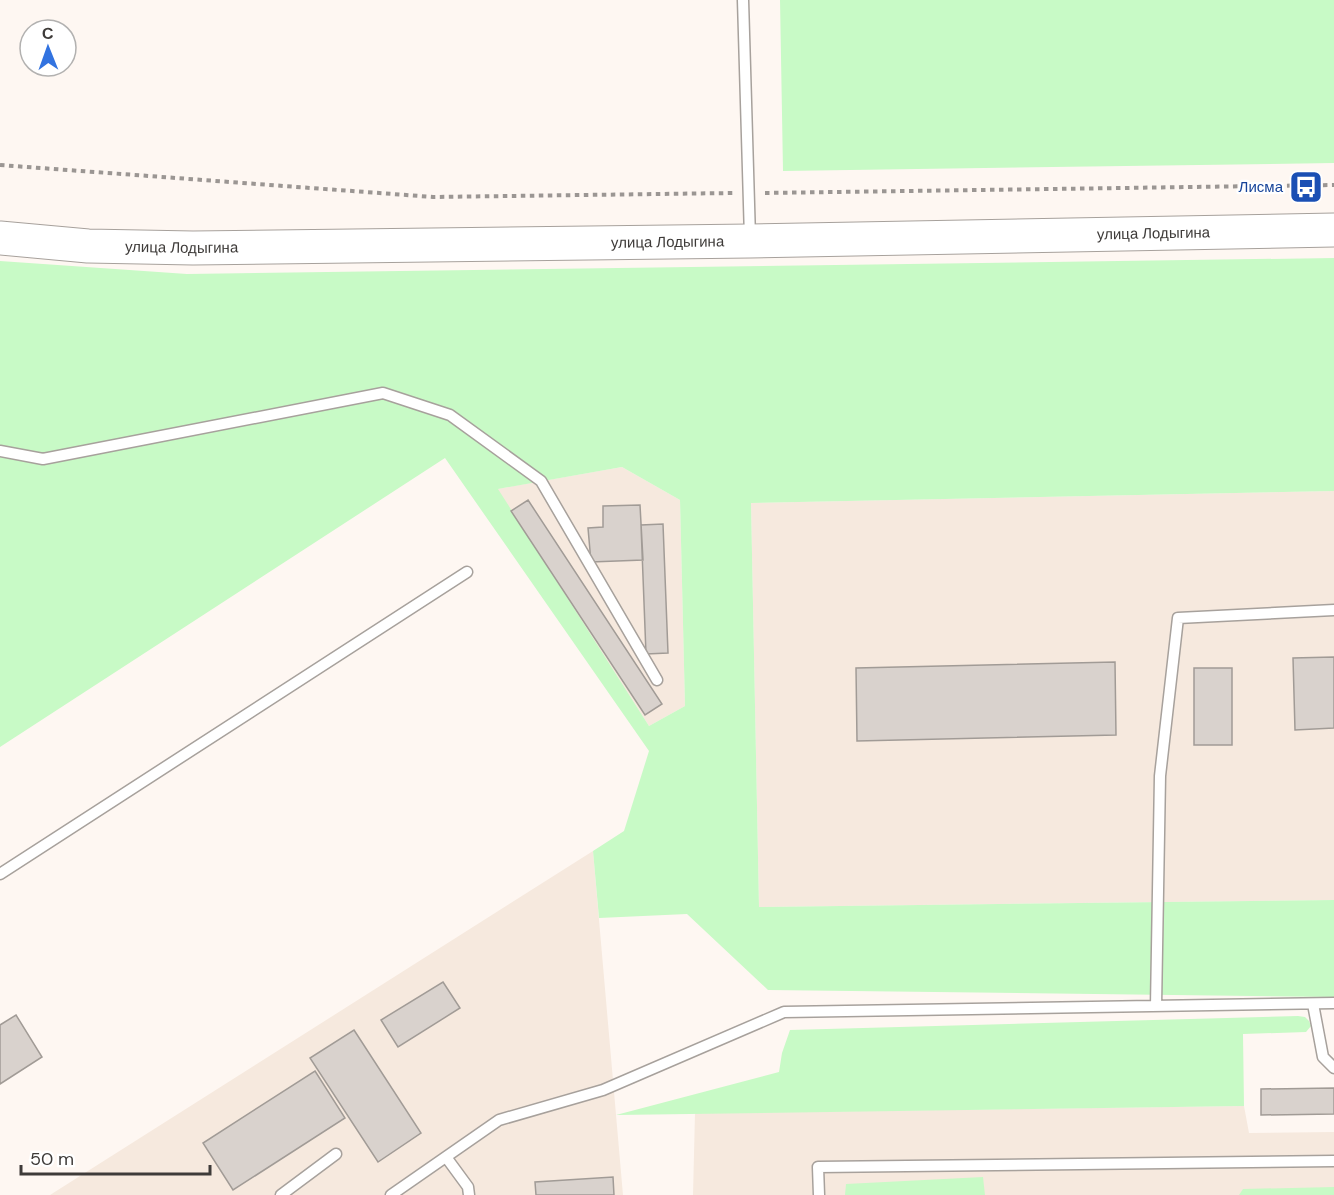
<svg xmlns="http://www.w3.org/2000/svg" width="1334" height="1195" font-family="'DM Sans',sans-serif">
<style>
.built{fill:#f6e9de}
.green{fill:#c8fac6;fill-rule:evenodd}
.building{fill:#d9d2cd;stroke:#a19b96;stroke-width:1.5}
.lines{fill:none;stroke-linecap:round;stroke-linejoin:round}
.lane-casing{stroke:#a7a19c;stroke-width:13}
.primary-casing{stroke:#a7a19c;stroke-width:35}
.path{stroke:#9b9693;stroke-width:4;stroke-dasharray:4.5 4.5;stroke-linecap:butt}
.lane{stroke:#fff;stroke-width:10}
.primary{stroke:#fff;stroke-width:33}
.labels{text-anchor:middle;stroke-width:4.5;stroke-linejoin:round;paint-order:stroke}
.transit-label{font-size:15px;fill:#164399;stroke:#fff;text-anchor:end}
.street-label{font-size:15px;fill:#3e3b39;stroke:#fff}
</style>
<rect width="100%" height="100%" fill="#fef7f2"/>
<path class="built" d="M 622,467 L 680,500 L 685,706 L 649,726 L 497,489 Z
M 1334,491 L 1334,900 L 759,907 L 751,503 Z
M 593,851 L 623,1195 L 50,1195 Z
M 1244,1106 L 1249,1133 L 1334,1132 L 1334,1195 L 693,1195 L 695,1113 Z"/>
<path class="green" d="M 780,0 L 1334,0 L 1334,163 L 783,171 Z
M 1334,258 L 1334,491 L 751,503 L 759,907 L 1334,900 L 1334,997 L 768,990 L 687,914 L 599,918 L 593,851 L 624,831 L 649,751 L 445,458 L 0,747 L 0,261 L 187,274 ZM 622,467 L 680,500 L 685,706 L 649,726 L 498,489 Z
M 1298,1016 L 1305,1017 L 1309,1021 L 1311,1026 L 1306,1032 L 1243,1034 L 1244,1106 L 616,1115 L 779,1072 L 782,1053 L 790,1030 Z
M 983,1177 L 985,1195 L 845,1195 L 846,1184 Z
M 1334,1187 L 1334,1195 L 1239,1195 L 1243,1189 Z"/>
<path class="building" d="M 528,500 L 662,704 L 645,715 L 511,511 Z
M 640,505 L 643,560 L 591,562 L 588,528 L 603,527 L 603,506 Z
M 663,524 L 668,653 L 646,654 L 641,525 Z
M 1334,657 L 1334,728 L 1295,730 L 1293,658 Z
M 1115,662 L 1116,735 L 857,741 L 856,668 Z
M 1194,668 L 1232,668 L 1232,745 L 1194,745 Z
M 443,982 L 460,1008 L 398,1047 L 381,1020 Z
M 16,1015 L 42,1057 L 0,1084 L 0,1025 Z
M 354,1030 L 421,1133 L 378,1162 L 310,1058 Z
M 315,1071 L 345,1118 L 233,1190 L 203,1143 Z
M 1334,1088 L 1334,1114 L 1261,1115 L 1261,1089 Z
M 613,1177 L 614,1195 L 536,1195 L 535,1182 Z"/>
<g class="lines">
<g class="lane-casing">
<path id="lane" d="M 743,0 L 750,238
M 0,451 L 43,459 L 383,393 L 450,415 L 541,481 L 657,680
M 0,874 L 467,572
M 1313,1004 L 1323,1057 L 1334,1068
M 1156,1006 L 1160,776 L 1178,618 L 1334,610
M 446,1157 L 468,1187 L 469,1195
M 281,1195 L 336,1154
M 391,1195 L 499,1120 L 603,1090 L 784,1012 L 1334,1003
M 819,1195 L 818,1167 L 1334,1161"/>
</g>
<g class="primary-casing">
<g id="primary">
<path id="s1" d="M 0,238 L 88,246 L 193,248 L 750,241 L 1334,230"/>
</g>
</g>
<path class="path" d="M 0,165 L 433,197 L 733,193
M 765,193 L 1334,185"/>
<use href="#lane" class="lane"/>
<use href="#primary" class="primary"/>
</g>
<defs>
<g id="bus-square" transform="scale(1.725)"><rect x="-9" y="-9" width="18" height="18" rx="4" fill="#1a4fb4" stroke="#fff"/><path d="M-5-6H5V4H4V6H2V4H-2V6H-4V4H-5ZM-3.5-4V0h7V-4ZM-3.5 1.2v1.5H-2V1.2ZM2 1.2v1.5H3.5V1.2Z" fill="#fff"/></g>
</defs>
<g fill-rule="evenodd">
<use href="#bus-square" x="1306" y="187"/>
</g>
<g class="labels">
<g class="transit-label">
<text x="1283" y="192">Лисма</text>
</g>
<g class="street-label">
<text dy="5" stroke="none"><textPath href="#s1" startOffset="1154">улица Лодыгина</textPath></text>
<text dy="5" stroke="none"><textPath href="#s1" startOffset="668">улица Лодыгина</textPath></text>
<text dy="5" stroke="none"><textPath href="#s1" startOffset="182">улица Лодыгина</textPath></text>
</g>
</g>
<g transform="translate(48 48) rotate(359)"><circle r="28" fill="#ffffff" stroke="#b2b1b0" stroke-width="1.5"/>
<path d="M0-4.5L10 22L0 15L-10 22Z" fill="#3273e0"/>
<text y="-9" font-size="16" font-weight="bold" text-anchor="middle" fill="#3e3b39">С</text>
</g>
<path d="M21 1165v9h189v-9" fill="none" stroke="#3e3b39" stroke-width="3"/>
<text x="30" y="1165" font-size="18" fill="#3e3b39" stroke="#ffffff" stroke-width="4.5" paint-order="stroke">50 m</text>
</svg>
